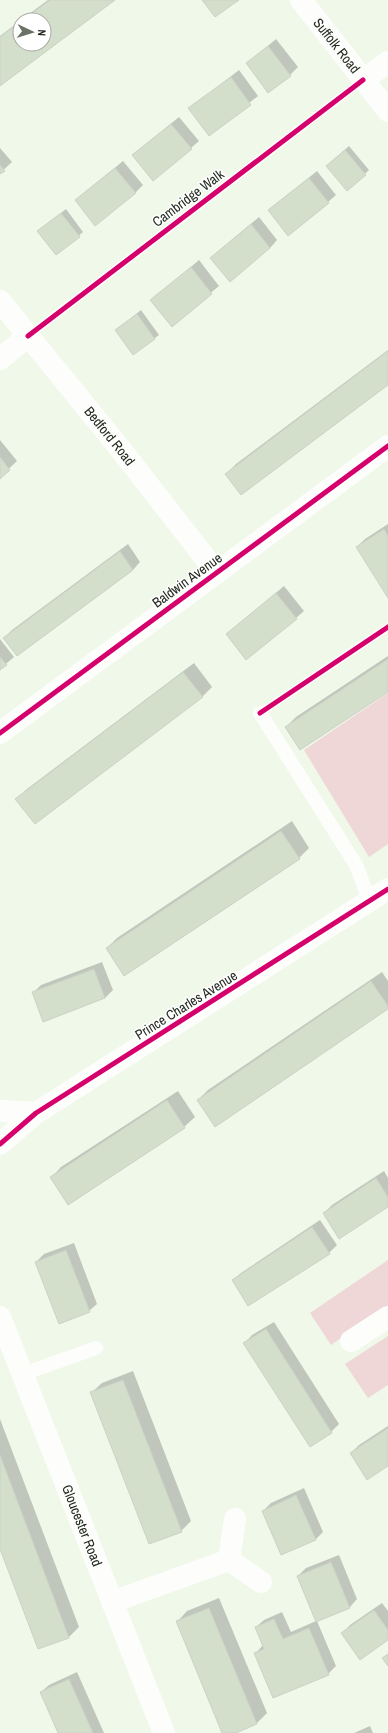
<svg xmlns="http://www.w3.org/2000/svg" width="388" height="1733" font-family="'Archivo Narrow',sans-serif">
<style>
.green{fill:#efd6d7}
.shadow{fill:#0003}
.building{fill:#d3decb;stroke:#cbd2c7}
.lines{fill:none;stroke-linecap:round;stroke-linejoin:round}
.lane{stroke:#fdfefc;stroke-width:14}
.street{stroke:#fdfefc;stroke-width:22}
.cycleway-casing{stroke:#fff;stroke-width:8}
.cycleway{stroke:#d6006c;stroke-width:5}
.labels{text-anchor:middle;stroke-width:3;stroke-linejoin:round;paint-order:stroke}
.street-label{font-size:14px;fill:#242a20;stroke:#fff}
</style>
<rect width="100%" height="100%" fill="#f0f8ea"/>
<path class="green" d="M 388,693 L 388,844 L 369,857 L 304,750 Z
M 388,1260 L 388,1306 L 331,1345 L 310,1313 Z
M 388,1336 L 388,1385 L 368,1398 L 345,1364 Z"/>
<path class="shadow" d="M 48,0 L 113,0 L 0,85 L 0,36 L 20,21 L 20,44 L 44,44 L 44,20 L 21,20 Z
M 276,39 L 298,67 L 290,75 L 248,63 Z
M 239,70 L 258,96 L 209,135 L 190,108 Z
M 179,117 L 199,141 L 191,148 L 133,155 Z
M 349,146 L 369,170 L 347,190 L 331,162 Z
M 0,148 L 12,162 L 0,173 Z
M 123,161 L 143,185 L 135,193 L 76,200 Z
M 317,171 L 336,195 L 328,202 L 269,210 Z
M 66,209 L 83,232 L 57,254 L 43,227 Z
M 259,217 L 277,240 L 270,248 L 219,251 Z
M 199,260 L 219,286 L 172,325 L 152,300 Z
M 141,310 L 159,335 L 133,354 L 116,330 Z
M 388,350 L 388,383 L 226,474 L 236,464 Z
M 0,440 L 17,461 L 0,477 Z
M 388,524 L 388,596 L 357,547 L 365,539 Z
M 128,544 L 140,562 L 133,570 L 17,655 L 4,638 L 12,630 Z
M 284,586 L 304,611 L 296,618 L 227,634 Z
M 0,639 L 14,657 L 0,669 Z
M 388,656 L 388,690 L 286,727 L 296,717 Z
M 194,663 L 212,687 L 202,697 L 17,799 L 27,789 Z
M 292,821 L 309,848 L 299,858 L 125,975 L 107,948 L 117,938 Z
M 102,962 L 113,990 L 105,998 L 44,1021 L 33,993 L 41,985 Z
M 382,972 L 388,981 L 388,1008 L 198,1100 L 208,1090 Z
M 178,1091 L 195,1117 L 184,1127 L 69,1204 L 51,1178 L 61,1167 Z
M 384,1171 L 388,1178 L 388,1206 L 324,1213 L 332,1205 Z
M 320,1220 L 337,1245 L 329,1253 L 233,1280 L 241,1273 Z
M 74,1243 L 97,1304 L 89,1311 L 36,1262 L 44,1254 Z
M 274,1322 L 339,1424 L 331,1432 L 245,1343 L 252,1335 Z
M 133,1371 L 191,1521 L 181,1531 L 91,1393 L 102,1383 Z
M 0,1419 L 79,1627 L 69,1637 L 39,1648 L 0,1546 Z
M 388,1426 L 388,1465 L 351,1453 L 359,1445 Z
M 304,1488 L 323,1532 L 315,1540 L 263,1511 L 271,1503 Z
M 339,1555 L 357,1599 L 350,1607 L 317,1621 L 336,1666 L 328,1674 L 255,1654 L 263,1645 L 256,1627 L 264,1620 L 282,1612 L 291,1632 L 316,1621 L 298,1576 L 306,1568 Z
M 219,1598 L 267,1713 L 257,1723 L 234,1733 L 223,1733 L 177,1622 L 187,1611 Z
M 382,1603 L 388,1611 L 388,1639 L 343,1633 L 350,1625 Z
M 77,1672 L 104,1733 L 59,1733 L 41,1692 L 49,1685 Z
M 370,1726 L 373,1733 L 354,1733 Z"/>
<path class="building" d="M 50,0 L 115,0 L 0,86 L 0,37 L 20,22 L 20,44 L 44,44 L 44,20 L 23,20 Z
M 202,0 L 239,0 L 215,17 Z
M 268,46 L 291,76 L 268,93 L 246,63 Z
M 231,77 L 251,105 L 209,136 L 188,108 Z
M 171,124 L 192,149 L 153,181 L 132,155 Z
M 345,150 L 366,175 L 347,191 L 326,166 Z
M 0,165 L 5,171 L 0,174 Z
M 115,168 L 136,193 L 95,226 L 75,200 Z
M 309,178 L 329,203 L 288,236 L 268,210 Z
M 61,213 L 80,237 L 56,255 L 37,231 Z
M 251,224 L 270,248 L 230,282 L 210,258 Z
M 191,267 L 212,294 L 172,327 L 150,300 Z
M 137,314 L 155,339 L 133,355 L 115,330 Z
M 388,351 L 388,385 L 241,495 L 225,474 Z
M 0,457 L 10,470 L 0,479 Z
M 384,529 L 388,536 L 388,598 L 356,547 Z
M 120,551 L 133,570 L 17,656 L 3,638 Z
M 276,593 L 297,619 L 246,660 L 226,634 Z
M 0,657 L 7,665 L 0,670 Z
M 388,659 L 388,692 L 300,750 L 285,727 Z
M 183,672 L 203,697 L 35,824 L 15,799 Z
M 281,831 L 300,859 L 124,976 L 106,948 Z
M 94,969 L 105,998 L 43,1022 L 32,992 Z
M 371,981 L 388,1006 L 388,1009 L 215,1127 L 197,1100 Z
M 167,1100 L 185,1128 L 68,1205 L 50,1177 Z
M 376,1178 L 388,1197 L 388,1207 L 339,1239 L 323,1213 Z
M 312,1227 L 330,1254 L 248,1306 L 232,1280 Z
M 66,1250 L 90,1312 L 59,1324 L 35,1262 Z
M 266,1329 L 332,1433 L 310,1447 L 243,1343 Z
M 123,1380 L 182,1532 L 149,1544 L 90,1392 Z
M 388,1428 L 388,1466 L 367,1480 L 350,1453 Z
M 0,1455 L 69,1638 L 38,1649 L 0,1549 Z
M 296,1495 L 316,1540 L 281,1555 L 262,1511 Z
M 331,1562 L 350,1608 L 316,1622 L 297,1576 Z
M 209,1608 L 257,1724 L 236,1733 L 222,1733 L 176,1621 Z
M 374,1610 L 388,1630 L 388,1640 L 360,1660 L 341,1633 Z
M 274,1619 L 283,1639 L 309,1628 L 329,1675 L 273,1698 L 254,1653 L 264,1649 L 255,1627 Z
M 388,1654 L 388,1666 L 382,1658 Z
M 69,1679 L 93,1733 L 58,1733 L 40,1692 Z"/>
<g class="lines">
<path class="lane" d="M 260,713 L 356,865 L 370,902
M 23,1374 L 96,1348"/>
<g class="street">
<path id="s1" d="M 301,0 L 388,111"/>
<path d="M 363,80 L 388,62"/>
<path id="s2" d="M 0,301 L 122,451 L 217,573"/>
<path d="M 0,359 L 28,336"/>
<path d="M 0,733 L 388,446"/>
<path d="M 0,1111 L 36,1113"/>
<path d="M 0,1144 L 36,1113 L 388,889"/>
<path id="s3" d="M 0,1317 L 164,1733"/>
<path d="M 351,1341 L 388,1317"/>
<path d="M 235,1519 L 229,1560 L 261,1582"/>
<path d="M 112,1602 L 229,1560"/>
</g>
<g class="cycleway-casing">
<path id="cycleway" d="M 28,336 L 363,80
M 260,713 L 388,627
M 0,733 L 388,446
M 0,1144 L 36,1113 L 388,889"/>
</g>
<use href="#cycleway" class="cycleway"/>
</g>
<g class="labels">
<g class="street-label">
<text dy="5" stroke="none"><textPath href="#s1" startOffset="58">Suffolk Road</textPath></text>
<text transform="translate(188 198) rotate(-37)" y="5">Cambridge Walk</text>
<text dy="5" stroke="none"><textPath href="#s2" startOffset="174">Bedford Road</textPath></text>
<text transform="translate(187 580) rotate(-36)" y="5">Baldwin Avenue</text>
<text transform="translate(186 1005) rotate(-32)" y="5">Prince Charles Avenue</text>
<text dy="5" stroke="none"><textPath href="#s3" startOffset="224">Gloucester Road</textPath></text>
</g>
</g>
<g transform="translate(32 32) rotate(94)"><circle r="19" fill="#ffffff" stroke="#a7aaa6"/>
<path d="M0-3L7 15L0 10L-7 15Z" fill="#6b7267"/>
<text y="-6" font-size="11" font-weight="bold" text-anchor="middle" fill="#242a20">N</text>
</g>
</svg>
